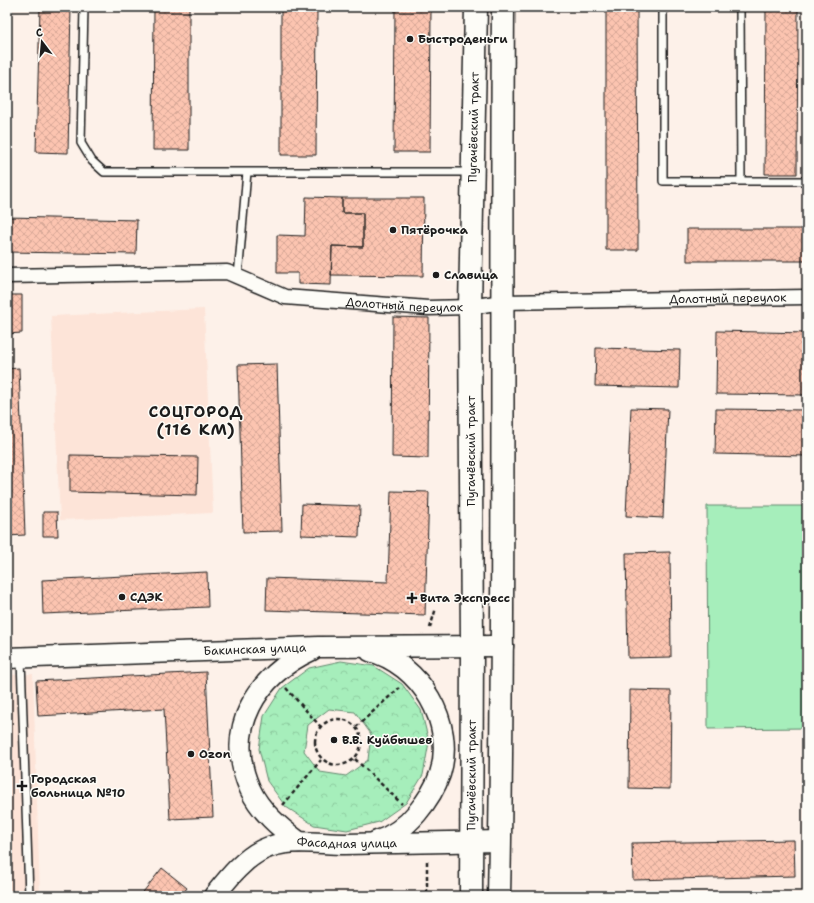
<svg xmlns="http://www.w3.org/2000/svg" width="814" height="903" font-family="'Shantell Sans',sans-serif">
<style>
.built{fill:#fde4d8}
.park{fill:url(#park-crowns);stroke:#61856c;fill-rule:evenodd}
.pitch{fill:#a6eebb;stroke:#61856c}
.building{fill:url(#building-cross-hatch);stroke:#1c1c1c}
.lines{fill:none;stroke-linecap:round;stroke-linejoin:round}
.lane-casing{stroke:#1c1c1c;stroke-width:10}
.street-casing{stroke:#1c1c1c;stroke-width:17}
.secondary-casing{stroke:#1c1c1c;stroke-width:23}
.primary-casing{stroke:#1c1c1c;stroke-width:25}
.path{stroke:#1c1c1c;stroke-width:2.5;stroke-dasharray:4 3;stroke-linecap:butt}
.lane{stroke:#fdfcf7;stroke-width:7}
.street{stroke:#fdfcf7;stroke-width:14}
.secondary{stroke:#fdfcf7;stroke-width:20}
.primary{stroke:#fdfcf7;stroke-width:22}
.poi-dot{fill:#1c1c1c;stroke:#fdfcf7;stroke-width:1.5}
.labels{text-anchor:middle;stroke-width:3;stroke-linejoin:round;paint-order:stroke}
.poi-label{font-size:12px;font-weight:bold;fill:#1c1c1c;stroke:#fdfcf7;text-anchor:start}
.street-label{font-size:12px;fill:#1c1c1c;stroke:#fdfcf7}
.district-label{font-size:16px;font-weight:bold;letter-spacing:1px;fill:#1c1c1c;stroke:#fdfcf7}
</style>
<defs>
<pattern id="park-crowns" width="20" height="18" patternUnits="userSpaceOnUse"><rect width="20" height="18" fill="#a6eebb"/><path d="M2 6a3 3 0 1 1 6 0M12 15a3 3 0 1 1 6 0" fill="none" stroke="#8ecca0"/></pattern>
<pattern id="building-cross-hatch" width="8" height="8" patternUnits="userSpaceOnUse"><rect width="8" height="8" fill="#fcc4b0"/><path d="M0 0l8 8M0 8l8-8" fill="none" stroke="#d7a897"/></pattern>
</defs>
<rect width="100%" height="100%" fill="#fdf1e9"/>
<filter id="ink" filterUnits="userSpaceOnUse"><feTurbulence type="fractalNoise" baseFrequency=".025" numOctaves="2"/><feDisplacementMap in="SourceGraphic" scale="8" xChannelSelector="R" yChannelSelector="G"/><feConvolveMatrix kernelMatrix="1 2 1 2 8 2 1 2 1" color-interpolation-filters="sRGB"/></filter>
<g filter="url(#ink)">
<path class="built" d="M 204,309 L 213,513 L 60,520 L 51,316 Z
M 33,674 L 40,896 L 7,896 L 7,675 Z"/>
<path class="park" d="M 341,661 L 374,666 L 402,684 L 421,710 L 429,742 L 423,775 L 406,803 L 379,822 L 347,830 L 314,825 L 286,807 L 267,781 L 259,749 L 264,716 L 282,688 L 309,668 ZM 329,709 L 355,712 L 371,734 L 368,760 L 346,776 L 320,772 L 304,751 L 308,725 Z"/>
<path class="pitch" d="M 707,506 L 807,506 L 807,728 L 708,729 Z"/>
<path class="building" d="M 40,7 L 71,7 L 68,153 L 36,152 Z
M 154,7 L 189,7 L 189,150 L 153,150 Z
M 281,7 L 317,7 L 316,155 L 281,155 Z
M 395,7 L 431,7 L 430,152 L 394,152 Z
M 606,7 L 637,7 L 638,250 L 606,250 Z
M 766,7 L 798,7 L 797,174 L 765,174 Z
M 306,197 L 342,198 L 342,213 L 363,213 L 363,247 L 332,246 L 331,285 L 298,284 L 298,273 L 277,273 L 277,235 L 305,236 Z
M 342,198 L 424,198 L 423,276 L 331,275 L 332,246 L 363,247 L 363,213 L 342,213 Z
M 7,217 L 137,220 L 136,254 L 7,252 Z
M 687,229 L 807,229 L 807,261 L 687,261 Z
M 7,295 L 22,295 L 22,333 L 7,334 Z
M 393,317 L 429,318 L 428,458 L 392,457 Z
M 717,331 L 807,333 L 807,395 L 716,394 Z
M 596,348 L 680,350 L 679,388 L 595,386 Z
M 277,364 L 282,531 L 243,532 L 238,365 Z
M 19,368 L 25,535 L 7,536 L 7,369 Z
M 631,408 L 668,409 L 663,518 L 626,516 Z
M 716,409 L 807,410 L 807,456 L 715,454 Z
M 70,455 L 198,457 L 197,495 L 70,492 Z
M 391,491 L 429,492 L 425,615 L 266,610 L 267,578 L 388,582 Z
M 302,504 L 360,506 L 359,537 L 301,535 Z
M 43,512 L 57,512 L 58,536 L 43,536 Z
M 670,552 L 671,657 L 628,658 L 626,553 Z
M 207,572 L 208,607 L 43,614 L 42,580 Z
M 206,672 L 213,817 L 170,819 L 164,709 L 38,716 L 36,681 Z
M 630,690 L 671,691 L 670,789 L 629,788 Z
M 794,840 L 795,876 L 633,880 L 632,843 Z
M 162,868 L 187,888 L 181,896 L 140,896 Z"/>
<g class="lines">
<g class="lane-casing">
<path id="lane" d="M 84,7 L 81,143 L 92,161 L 104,172 L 471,172
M 663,7 L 663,181 L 807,181
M 740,7 L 741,181
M 238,277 L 247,172
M 21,659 L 29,896"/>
</g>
<g class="street-casing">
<g id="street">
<path id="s1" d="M 7,276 L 227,272 L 285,297 L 428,308 L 470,307 L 502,302 L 807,297"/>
</g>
</g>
<g class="secondary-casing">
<g id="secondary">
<path d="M 370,651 C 420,664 456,723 440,774 C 435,789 427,801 417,813 C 406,826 394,836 377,841"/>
<path id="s2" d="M 7,658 L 318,647 L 503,646"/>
<path d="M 299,842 C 279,827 260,811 250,789 C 223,729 257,675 312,650"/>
<path id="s3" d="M 214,896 C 227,880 242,860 262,850 C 288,837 317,844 345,844 C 397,843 449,842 500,841"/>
</g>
</g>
<g class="primary-casing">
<g id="primary">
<path id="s4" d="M 471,896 L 472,647 L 470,307 L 476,7"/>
<path d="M 499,896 C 505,600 501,303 503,7"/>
</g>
</g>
<path class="path" d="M 430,628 L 436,608
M 286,688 L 320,726
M315 742a23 23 0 1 1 46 0a23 23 0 1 1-46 0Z
M 356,727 L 399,688
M 355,759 L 402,804
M 283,805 L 321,760
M 427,861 L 427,896"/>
<use href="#lane" class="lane"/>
<use href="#street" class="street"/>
<use href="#secondary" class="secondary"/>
<use href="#primary" class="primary"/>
</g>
</g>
<g class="poi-dot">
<circle cx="410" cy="39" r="4"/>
<circle cx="393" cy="230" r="4"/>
<circle cx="436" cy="275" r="4"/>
<circle cx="122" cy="597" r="4"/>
<path d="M410 592h4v4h4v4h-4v4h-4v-4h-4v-4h4z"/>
<circle cx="334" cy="740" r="4"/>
<circle cx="191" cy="754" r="4"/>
<path d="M20 780h4v4h4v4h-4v4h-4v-4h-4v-4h4z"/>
</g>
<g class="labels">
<g class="poi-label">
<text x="418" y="43">Быстроденьги</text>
<text x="401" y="234">Пятёрочка</text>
<text x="444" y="279">Славица</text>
<text x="130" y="601">СДЭК</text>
<text x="420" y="602">Вита Экспресс</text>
<text x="342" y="744">В.В. Куйбышев</text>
<text x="199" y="758">Ozon</text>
<text x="31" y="783">Городская<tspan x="31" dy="14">больница №10</tspan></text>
</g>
<g class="street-label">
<text dy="4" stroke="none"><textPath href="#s4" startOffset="769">Пугачёвский тракт</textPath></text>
<text dy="4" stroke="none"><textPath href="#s1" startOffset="727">Долотный переулок</textPath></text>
<text dy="4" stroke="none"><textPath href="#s1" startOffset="403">Долотный переулок</textPath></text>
<text transform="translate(471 451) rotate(-90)" y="4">Пугачёвский тракт</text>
<text dy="4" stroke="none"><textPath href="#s2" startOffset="248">Бакинская улица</textPath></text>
<text dy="4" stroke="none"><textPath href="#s4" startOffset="121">Пугачёвский тракт</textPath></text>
<text dy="4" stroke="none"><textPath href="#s3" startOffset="153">Фасадная улица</textPath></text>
</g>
<g class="district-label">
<text x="196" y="417">СОЦГОРОД<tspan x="196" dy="18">(116 КМ)</tspan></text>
</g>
</g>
<rect width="814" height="903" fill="none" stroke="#fdfcf7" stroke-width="24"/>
<rect x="12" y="12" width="790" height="879" fill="none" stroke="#1c1c1c" stroke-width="1.5" filter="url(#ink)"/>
<g transform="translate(42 42) rotate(344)" stroke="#fdfcf7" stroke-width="3" paint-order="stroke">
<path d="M0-3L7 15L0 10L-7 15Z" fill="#1c1c1c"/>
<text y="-6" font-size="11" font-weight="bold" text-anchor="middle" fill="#1c1c1c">С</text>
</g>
</svg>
